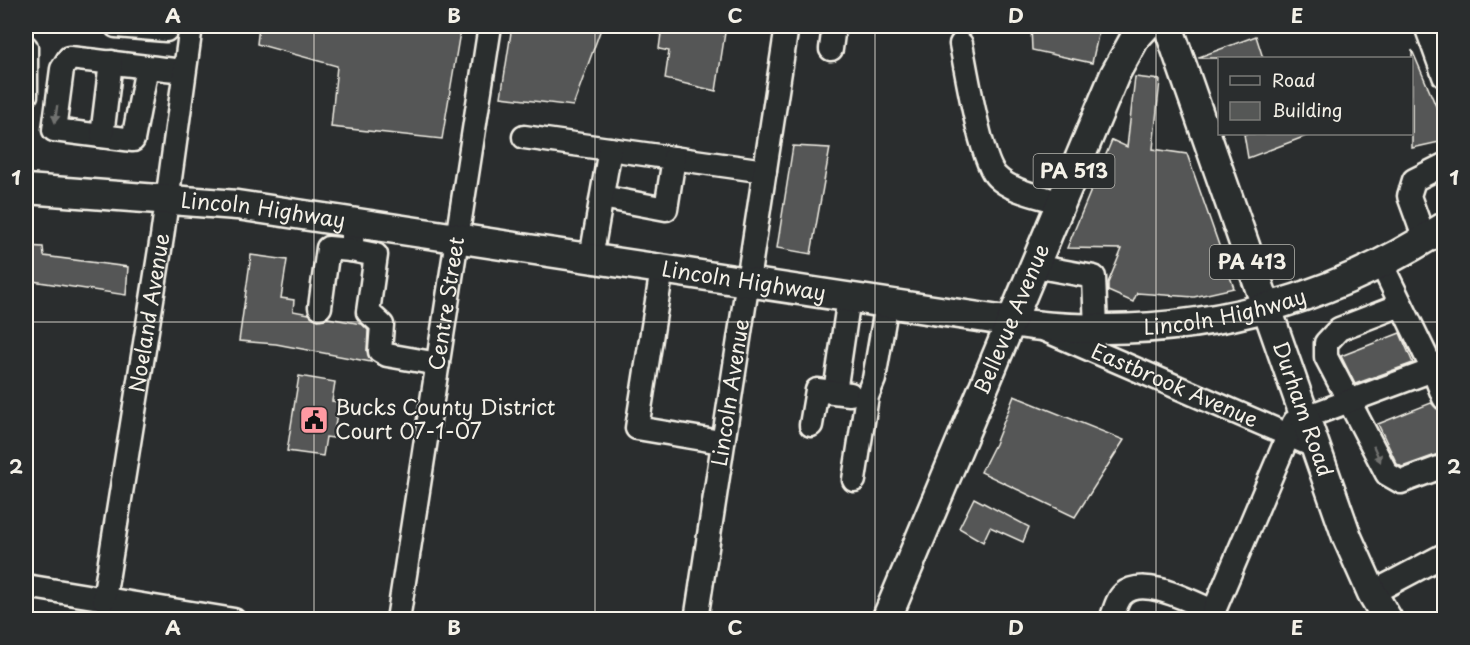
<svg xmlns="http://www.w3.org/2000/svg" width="1470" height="645" font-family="'Playpen Sans',sans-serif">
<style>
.building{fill:#555756;stroke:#f4f1e8;stroke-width:1.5}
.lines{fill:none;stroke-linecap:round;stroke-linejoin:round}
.minor-casing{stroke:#f4f1e8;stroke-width:27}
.major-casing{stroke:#f4f1e8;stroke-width:33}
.minor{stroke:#2a2d2e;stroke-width:22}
.major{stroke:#2a2d2e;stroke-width:28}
.oneway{fill:#71726f}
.grid{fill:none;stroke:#f4f1e8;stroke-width:1.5;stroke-opacity:0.55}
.labels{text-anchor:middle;stroke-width:4.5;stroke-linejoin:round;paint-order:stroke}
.shield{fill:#2a2d2e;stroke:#b7b6b0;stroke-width:1.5}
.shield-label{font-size:20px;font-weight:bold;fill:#f4f1e8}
.street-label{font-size:21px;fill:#f4f1e8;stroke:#2a2d2e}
.poi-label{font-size:21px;fill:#f4f1e8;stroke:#2a2d2e;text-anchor:start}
.neatline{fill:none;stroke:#f4f1e8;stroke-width:2}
.grid-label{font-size:20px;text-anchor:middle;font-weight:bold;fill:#f4f1e8}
</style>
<rect width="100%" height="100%" fill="#2a2d2e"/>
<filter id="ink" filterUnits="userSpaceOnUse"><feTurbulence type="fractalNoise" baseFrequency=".0167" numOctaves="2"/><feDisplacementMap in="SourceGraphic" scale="12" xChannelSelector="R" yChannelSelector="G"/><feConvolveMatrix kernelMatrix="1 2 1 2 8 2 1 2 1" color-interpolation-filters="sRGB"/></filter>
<g filter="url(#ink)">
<path class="building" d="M 259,26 L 461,26 L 442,139 L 331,127 L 337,66 L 257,44 Z
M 512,26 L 602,26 L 573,106 L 501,97 Z
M 662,26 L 726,26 L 716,91 L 665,79 L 669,51 L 659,49 Z
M 1031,26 L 1100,26 L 1092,63 L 1032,50 Z
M 1256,36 L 1263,58 L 1199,58 L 1199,57 Z
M 1412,50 L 1444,125 L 1444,141 L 1412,148 Z
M 1135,77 L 1160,80 L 1153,149 L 1187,154 L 1234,288 L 1194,297 L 1137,293 L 1133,302 L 1108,291 L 1108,283 L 1122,249 L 1067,248 L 1112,140 L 1127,147 Z
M 1244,134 L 1309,134 L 1309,135 L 1248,158 Z
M 793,146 L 830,148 L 811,254 L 777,248 Z
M 26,246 L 43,247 L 44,256 L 128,267 L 126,295 L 26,280 Z
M 251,255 L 287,260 L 281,298 L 294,300 L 293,311 L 309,314 L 318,320 L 328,318 L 362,324 L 368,330 L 367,351 L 371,362 L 276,344 L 239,341 Z
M 1400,333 L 1413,363 L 1355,384 L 1341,356 Z
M 299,376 L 335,382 L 332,401 L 339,402 L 333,438 L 326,437 L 323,456 L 287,451 Z
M 1014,396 L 1124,440 L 1075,517 L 981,472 L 995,444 Z
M 1431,403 L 1439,410 L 1444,427 L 1444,452 L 1402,467 L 1397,464 L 1378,424 Z
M 974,498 L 1029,527 L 1023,542 L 990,527 L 983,542 L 959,528 Z"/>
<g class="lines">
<g class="minor-casing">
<g id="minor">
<path d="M 116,26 L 166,30 L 170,26"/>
<path d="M 1426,26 L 1444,76"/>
<path d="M 961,44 C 966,69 981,163 997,177 C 1012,192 1041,196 1061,203"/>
<path d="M 26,47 L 26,95"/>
<path d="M 831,49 L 834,26"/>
<path d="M 147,67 L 133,140 L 54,130 L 62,69 L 69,58 C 108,62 146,67 184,71"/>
<path d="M 102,136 L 111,62"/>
<path d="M 524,137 L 765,171"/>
<path d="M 602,197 L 666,209 L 674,158"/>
<path d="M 354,222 L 351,250 L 376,255 L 368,312 L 382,325 L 380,351 L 387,355 L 438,364"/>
<path d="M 1425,240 L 1409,196 L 1414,180 L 1444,165"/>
<path d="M 591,258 L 610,149"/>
<path d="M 1034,266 L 1094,277 L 1096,329"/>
<path d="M 662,269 L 637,428 L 721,442"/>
<path d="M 1401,305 L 1339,329 L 1326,343 L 1326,357 L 1387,474 L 1401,482 L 1444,466"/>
<path d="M 320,307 L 328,248 L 351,250"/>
<path id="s1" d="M 1045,330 L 1316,447"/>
<path d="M 1433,370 L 1444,398"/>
<path d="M 835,392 L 849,297"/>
<path d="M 1306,417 L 1433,370 L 1382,265"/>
<path d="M 811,425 L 817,390 L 850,394"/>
<path d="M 854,480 L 867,396 L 874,379 L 887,303"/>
<path d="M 26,586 L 234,620"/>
<path d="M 1372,593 L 1444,555"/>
<path id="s2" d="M 104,599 L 162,237 L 191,26"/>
<path id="s3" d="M 398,620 L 490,26"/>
<path id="s4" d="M 696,620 L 787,26"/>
<path d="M 1111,620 C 1114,612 1117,599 1123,594 C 1144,575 1191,602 1213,611"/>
<path d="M 1210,620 L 1294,422"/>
</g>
</g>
<g class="major-casing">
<g id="major">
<path id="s5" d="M 1168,26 L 1347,537 L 1372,593 L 1388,620"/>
<path id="s6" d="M 26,189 L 237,205 L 1032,325 C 1182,341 1318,309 1444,227"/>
<path id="s7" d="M 886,620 L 1115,74 L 1135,38 L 1146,26"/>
</g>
</g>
<use href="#minor" class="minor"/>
<use href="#major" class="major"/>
</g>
<defs><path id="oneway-solid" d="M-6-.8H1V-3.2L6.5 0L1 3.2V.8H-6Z" transform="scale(1.5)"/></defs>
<g class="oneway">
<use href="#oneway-solid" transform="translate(56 114) rotate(98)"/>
<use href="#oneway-solid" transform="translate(1377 454) rotate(66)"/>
</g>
</g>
<path class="grid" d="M 314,26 L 314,620M 595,26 L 595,620M 875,26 L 875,620M 1156,26 L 1156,620M 26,322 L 1444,322"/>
<defs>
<g id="civic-square" transform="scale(1.5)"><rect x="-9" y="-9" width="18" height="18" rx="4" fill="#ff9aa2" stroke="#2a2d2e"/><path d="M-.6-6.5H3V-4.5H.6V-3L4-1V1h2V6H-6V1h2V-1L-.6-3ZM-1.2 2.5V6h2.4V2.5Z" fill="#111"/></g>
</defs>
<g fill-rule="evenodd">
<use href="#civic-square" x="314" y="420"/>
</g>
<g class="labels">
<g class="shield">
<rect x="1033.5" y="154" width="81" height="34" rx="4.5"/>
<rect x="1210" y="245" width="84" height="34" rx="4.5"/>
</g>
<g class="shield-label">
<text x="1074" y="178">PA 513</text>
<text x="1252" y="269">PA 413</text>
</g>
<g class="street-label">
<text dy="7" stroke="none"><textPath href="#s6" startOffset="238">Lincoln Highway</textPath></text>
<text dy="7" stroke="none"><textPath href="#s6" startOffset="724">Lincoln Highway</textPath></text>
<text dy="7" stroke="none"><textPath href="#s3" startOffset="320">Centre Street</textPath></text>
<text dy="7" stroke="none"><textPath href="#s6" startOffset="1210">Lincoln Highway</textPath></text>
<text dy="7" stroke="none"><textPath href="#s2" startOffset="290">Noeland Avenue</textPath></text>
<text dy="7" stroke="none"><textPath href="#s7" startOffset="326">Bellevue Avenue</textPath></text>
<text dy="7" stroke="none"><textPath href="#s1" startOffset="141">Eastbrook Avenue</textPath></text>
<text dy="7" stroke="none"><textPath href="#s4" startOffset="230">Lincoln Avenue</textPath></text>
<text dy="7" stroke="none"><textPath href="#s5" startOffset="406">Durham Road</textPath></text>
</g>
<g class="poi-label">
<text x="335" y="415">Bucks County District<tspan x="335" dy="24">Court 07-1-07</tspan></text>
</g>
</g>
<rect width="1470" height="645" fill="none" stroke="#2a2d2e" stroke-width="66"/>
<rect x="1218" y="57" width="195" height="78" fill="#2a2d2e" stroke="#7b7b78" stroke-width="1.5"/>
<rect x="1230" y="76" width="30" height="9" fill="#2a2d2e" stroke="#7b7b78" stroke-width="1.5"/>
<text x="1272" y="87" font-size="18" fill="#f4f1e8">Road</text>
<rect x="1230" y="102" width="30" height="18" fill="#555756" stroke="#7b7b78" stroke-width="1.5"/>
<text x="1272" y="117" font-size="18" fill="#f4f1e8">Building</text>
<rect x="33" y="33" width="1404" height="579" class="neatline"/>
<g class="grid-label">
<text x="173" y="23">A</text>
<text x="454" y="23">B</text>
<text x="735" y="23">C</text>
<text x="1016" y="23">D</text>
<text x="1297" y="23">E</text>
<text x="16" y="185">1</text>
<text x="1454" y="185">1</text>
<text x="16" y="474">2</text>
<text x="1454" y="474">2</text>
<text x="173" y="635">A</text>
<text x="454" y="635">B</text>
<text x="735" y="635">C</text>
<text x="1016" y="635">D</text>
<text x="1297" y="635">E</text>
</g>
</svg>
